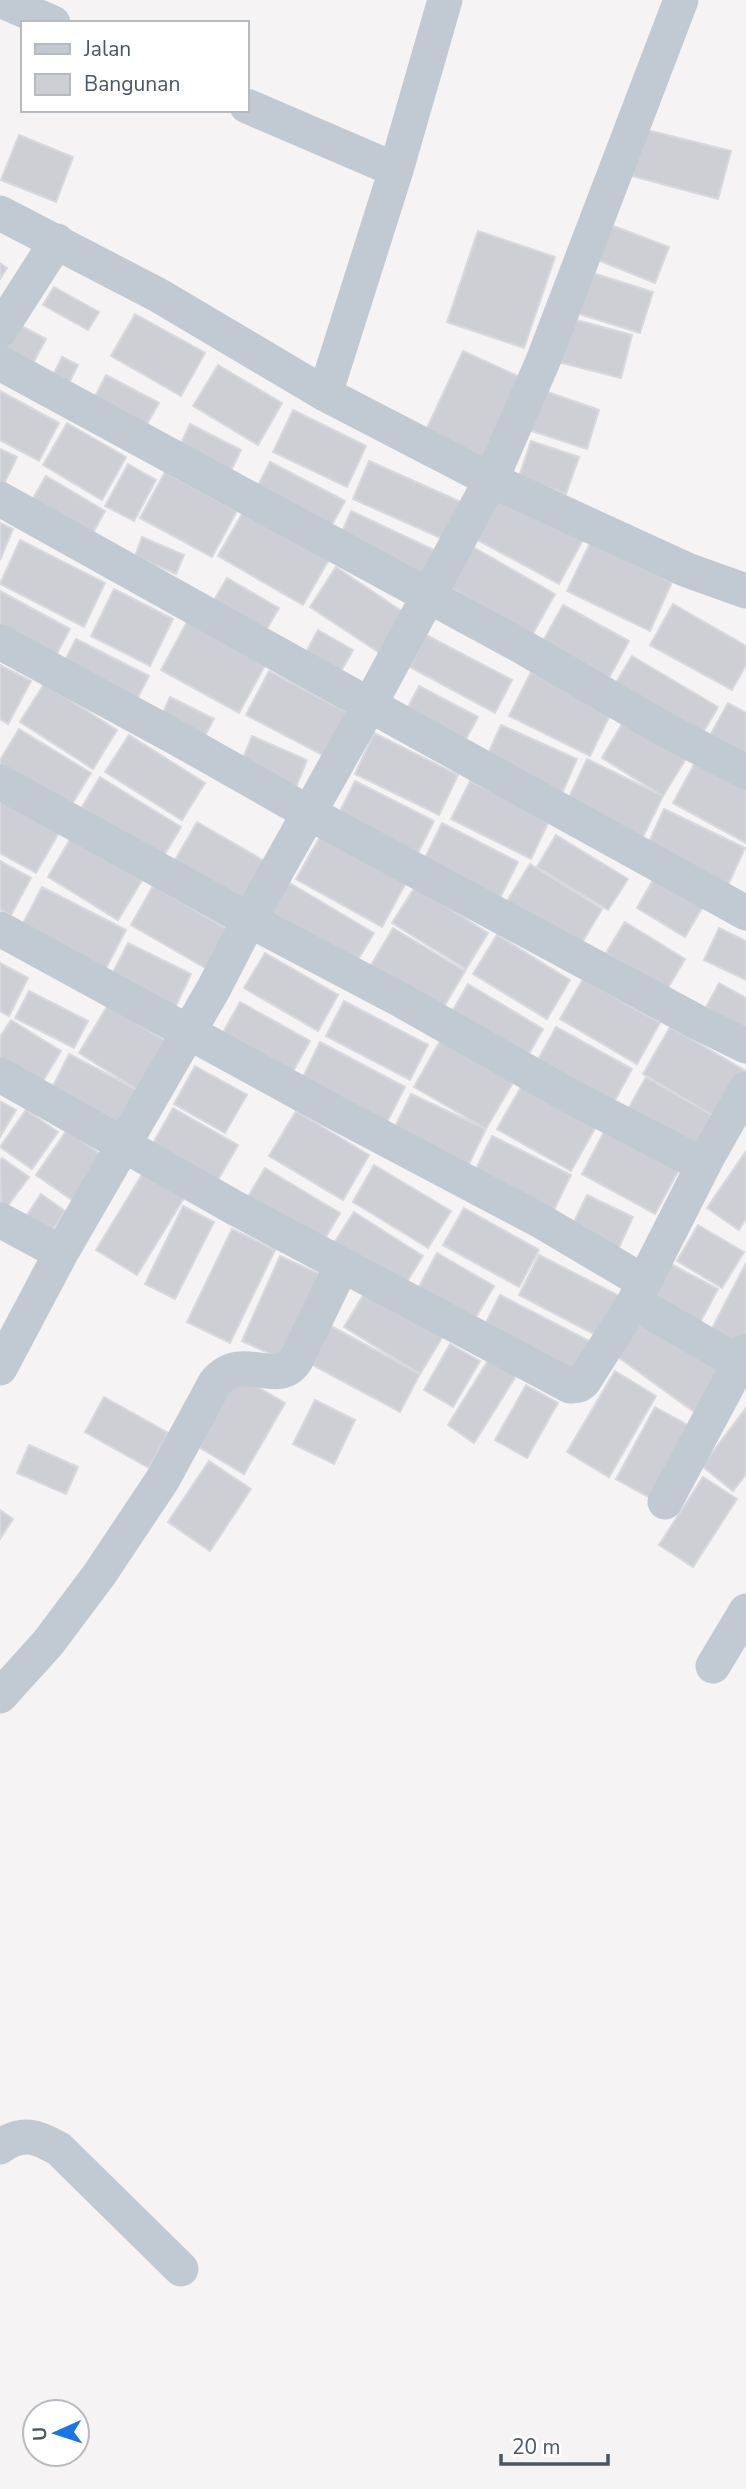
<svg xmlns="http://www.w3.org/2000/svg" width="746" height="2489" font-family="'Nunito Sans',sans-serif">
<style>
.building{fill:#cdcfd5;stroke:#d7d9de;stroke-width:2}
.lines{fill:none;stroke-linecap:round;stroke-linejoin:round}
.street{stroke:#c1cad2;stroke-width:35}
</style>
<rect width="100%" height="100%" fill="#f5f3f3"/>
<path class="building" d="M 643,129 L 731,151 L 718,199 L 632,176 Z
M 19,135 L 73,157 L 56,202 L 1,180 Z
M 603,222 L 669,247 L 655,283 L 590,257 Z
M 478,231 L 555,257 L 524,348 L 447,322 Z
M 0,263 L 7,268 L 0,279 Z
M 586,271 L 653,292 L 640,333 L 573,312 Z
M 54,287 L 99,312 L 88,330 L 43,305 Z
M 135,314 L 205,353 L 181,396 L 111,356 Z
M 569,318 L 632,335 L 621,378 L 558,362 Z
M 16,323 L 46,339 L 31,367 L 1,350 Z
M 463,351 L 522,378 L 485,458 L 426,430 Z
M 62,357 L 78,365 L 65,391 L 49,383 Z
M 218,365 L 282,403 L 258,445 L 193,406 Z
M 106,375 L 159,403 L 142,433 L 90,406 Z
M 542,390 L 599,410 L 587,449 L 529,430 Z
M 0,391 L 59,423 L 39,461 L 0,440 Z
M 293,410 L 366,446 L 347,487 L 273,452 Z
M 67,423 L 126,457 L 102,500 L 43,465 Z
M 190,424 L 241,450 L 227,479 L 176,454 Z
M 531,441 L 579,457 L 566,494 L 519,477 Z
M 0,449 L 17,457 L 4,484 L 0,482 Z
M 369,461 L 461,502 L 445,540 L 353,499 Z
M 270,462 L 345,501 L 327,534 L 253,495 Z
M 128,464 L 156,480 L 134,521 L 105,506 Z
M 165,472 L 237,511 L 212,557 L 140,518 Z
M 46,476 L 105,511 L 90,538 L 31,502 Z
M 494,492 L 583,540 L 559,584 L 470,536 Z
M 246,507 L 331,556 L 303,605 L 218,556 Z
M 351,511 L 434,550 L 421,580 L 338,541 Z
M 0,523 L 13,529 L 0,560 Z
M 142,537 L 184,555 L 176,574 L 135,556 Z
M 20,540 L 105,583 L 84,627 L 0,584 Z
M 590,543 L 672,582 L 650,631 L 567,591 Z
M 473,547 L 555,594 L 532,635 L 450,587 Z
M 336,567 L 409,616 L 383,655 L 310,607 Z
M 227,578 L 279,608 L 262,637 L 210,607 Z
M 114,589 L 173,619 L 150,666 L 91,636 Z
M 0,591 L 70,629 L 51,665 L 0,637 Z
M 673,604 L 746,646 L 746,665 L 732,690 L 650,645 Z
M 563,605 L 629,641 L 609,678 L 543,641 Z
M 189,618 L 267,662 L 239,713 L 161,670 Z
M 318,630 L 353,650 L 340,673 L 305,654 Z
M 426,635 L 512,680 L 495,713 L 410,667 Z
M 76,639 L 149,676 L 134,705 L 61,668 Z
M 632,656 L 718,707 L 697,743 L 611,691 Z
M 0,665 L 31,681 L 8,724 L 0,719 Z
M 269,671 L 353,715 L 330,759 L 246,715 Z
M 531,672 L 611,713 L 590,756 L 509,716 Z
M 44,684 L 117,730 L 93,769 L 20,722 Z
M 419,686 L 478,717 L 462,746 L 404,715 Z
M 170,697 L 214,719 L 202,741 L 160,719 Z
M 728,703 L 746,713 L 746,760 L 708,739 Z
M 628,714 L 690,752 L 663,796 L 602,758 Z
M 501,725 L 577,759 L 560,798 L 484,763 Z
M 19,729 L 91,773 L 69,809 L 0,767 L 0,760 Z
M 374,733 L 458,775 L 439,815 L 355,774 Z
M 129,735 L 205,783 L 182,820 L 105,772 Z
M 252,736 L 307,760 L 294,792 L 239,768 Z
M 587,759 L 663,796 L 639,845 L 564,808 Z
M 697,759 L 746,786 L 746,843 L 673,803 Z
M 100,777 L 181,827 L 157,867 L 76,817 Z
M 355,781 L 434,821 L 415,859 L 336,819 Z
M 470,781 L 550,819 L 531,859 L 451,819 Z
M 0,797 L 60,831 L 36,873 L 0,853 Z
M 664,809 L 745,848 L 728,885 L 647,846 Z
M 197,822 L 266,862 L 244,902 L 174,862 Z
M 442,823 L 518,862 L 495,908 L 419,870 Z
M 321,835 L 406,883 L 382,927 L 296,879 Z
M 556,835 L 628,879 L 608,910 L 537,867 Z
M 72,836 L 144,877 L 118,920 L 48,877 Z
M 0,861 L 31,878 L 11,915 L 0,909 Z
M 530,864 L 602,909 L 577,951 L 504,906 Z
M 657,873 L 705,903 L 685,937 L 637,908 Z
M 288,882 L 374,933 L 351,971 L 266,920 Z
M 153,886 L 234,933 L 212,972 L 131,925 Z
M 42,887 L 126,930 L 103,974 L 19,931 Z
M 415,887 L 488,933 L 466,969 L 392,923 Z
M 625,922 L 685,959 L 666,991 L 606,953 Z
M 393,928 L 465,971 L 439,1015 L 367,972 Z
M 719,928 L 746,941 L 746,980 L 704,960 Z
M 497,935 L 570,980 L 547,1019 L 473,974 Z
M 128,943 L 191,974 L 174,1010 L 110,978 Z
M 265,953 L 338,995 L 318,1031 L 244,988 Z
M 0,963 L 28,978 L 9,1016 L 0,1011 Z
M 583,979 L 660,1023 L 637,1064 L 560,1019 Z
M 719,983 L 746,998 L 746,1037 L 702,1015 Z
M 468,984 L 543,1029 L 523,1064 L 448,1019 Z
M 29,991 L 88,1021 L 74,1048 L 15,1018 Z
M 344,1001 L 428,1045 L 410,1080 L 326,1036 Z
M 240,1002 L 310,1041 L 291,1075 L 221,1036 Z
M 108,1005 L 170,1044 L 141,1092 L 79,1053 Z
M 11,1020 L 61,1051 L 37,1091 L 0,1069 L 0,1037 Z
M 556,1027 L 632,1069 L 607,1115 L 531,1072 Z
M 670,1027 L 746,1071 L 746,1081 L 722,1121 L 643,1074 Z
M 443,1036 L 515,1079 L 486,1129 L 414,1087 Z
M 320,1042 L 405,1087 L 386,1124 L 302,1079 Z
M 69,1054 L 141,1092 L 120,1132 L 48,1096 Z
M 195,1066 L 247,1095 L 225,1133 L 174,1104 Z
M 646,1077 L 722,1121 L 700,1162 L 623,1118 Z
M 526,1078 L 600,1120 L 571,1171 L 497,1129 Z
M 411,1094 L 486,1129 L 467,1168 L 392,1133 Z
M 0,1101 L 16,1110 L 0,1137 Z
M 173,1108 L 238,1145 L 212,1190 L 148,1152 Z
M 26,1110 L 58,1132 L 32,1169 L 0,1147 Z
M 296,1111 L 369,1155 L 343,1200 L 269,1156 Z
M 607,1126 L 681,1166 L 655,1214 L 582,1174 Z
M 67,1130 L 108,1160 L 78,1204 L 36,1175 Z
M 492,1136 L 571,1175 L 550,1218 L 471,1179 Z
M 746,1151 L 746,1219 L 739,1230 L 707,1208 Z
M 2,1158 L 29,1177 L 1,1215 L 0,1161 Z
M 374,1165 L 451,1211 L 428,1248 L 353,1202 Z
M 265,1168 L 340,1213 L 320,1247 L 245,1202 Z
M 143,1173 L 184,1198 L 137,1275 L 96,1250 Z
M 41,1194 L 65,1211 L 46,1240 L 21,1224 Z
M 587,1195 L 633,1217 L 617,1252 L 570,1230 Z
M 183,1206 L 214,1222 L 175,1299 L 145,1284 Z
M 464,1208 L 539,1250 L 519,1287 L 443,1245 Z
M 354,1212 L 423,1256 L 401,1291 L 332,1246 Z
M 698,1225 L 744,1252 L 722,1288 L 677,1261 Z
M 232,1229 L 275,1250 L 230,1343 L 187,1322 Z
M 437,1253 L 494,1286 L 471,1326 L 415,1294 Z
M 539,1255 L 627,1300 L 607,1341 L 519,1295 Z
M 280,1256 L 328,1278 L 290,1363 L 242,1341 Z
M 667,1262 L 718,1289 L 695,1332 L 644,1303 Z
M 746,1263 L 746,1338 L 739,1353 L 708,1336 Z
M 367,1289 L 443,1336 L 420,1374 L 344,1327 Z
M 500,1295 L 597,1345 L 578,1380 L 482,1330 Z
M 640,1313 L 724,1374 L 697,1414 L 611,1352 Z
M 329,1325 L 420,1374 L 400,1412 L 309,1363 Z
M 450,1344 L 480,1361 L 453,1407 L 424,1390 Z
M 489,1359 L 516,1376 L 474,1443 L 448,1425 Z
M 615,1371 L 656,1396 L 609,1477 L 567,1452 Z
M 239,1376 L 285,1403 L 244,1474 L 197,1446 Z
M 526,1385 L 558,1403 L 527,1458 L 495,1440 Z
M 104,1397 L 168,1433 L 149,1468 L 85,1432 Z
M 315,1400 L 355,1420 L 334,1464 L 293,1444 Z
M 655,1407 L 691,1427 L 652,1499 L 616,1479 Z
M 746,1408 L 746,1474 L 733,1491 L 702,1466 Z
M 29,1445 L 78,1467 L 66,1494 L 17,1473 Z
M 209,1461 L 251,1489 L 210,1551 L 168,1522 Z
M 703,1477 L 737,1499 L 693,1567 L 659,1545 Z
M 0,1510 L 13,1519 L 0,1539 Z"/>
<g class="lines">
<path class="street" d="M 0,0 L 53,23
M 247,106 L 396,170
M 0,213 L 158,295 L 325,394 L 491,480 L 687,570 L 746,591
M 0,330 L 57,241
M 0,363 L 521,646 L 664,729 L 746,772
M 325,394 L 396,170 L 445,0
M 0,499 C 248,638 497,776 746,913
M 0,642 L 175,737 L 309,813 L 697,1022 L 746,1046
M 0,782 L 249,920 L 399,999 L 570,1096 L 703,1165
M 0,929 L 340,1115 L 539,1220 L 644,1282 L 634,1302 L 584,1381 L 579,1385 L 570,1386 L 235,1208 L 0,1075
M 0,1220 L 61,1253 L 214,988 L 249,920 L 369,706 L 491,480 L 543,361 L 681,0
M 644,1282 L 708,1156 L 746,1089
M 634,1302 L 746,1367
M 0,1368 L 61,1253
M 665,1502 L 746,1351
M 713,1666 L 746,1611
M 0,1696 L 48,1643 L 99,1575 L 163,1479 L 215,1383 C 243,1349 278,1390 296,1360 L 342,1265
M 0,2147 C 22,2130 38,2137 59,2149 L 181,2269"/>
</g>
<rect x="21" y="21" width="228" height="91" fill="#ffffff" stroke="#b7bbc0" stroke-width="2"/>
<rect x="35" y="44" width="35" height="10" fill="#c1cad2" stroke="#b7bbc0" stroke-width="2"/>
<text x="84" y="56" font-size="21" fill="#4a5661">Jalan</text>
<rect x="35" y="74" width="35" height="21" fill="#cdcfd5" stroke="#b7bbc0" stroke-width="2"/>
<text x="84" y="91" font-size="21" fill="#4a5661">Bangunan</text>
<g transform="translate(56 2433) rotate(267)"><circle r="33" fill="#ffffff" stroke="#b7bbc0" stroke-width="2"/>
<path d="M0-5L12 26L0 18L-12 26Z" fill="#1a73e8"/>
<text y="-10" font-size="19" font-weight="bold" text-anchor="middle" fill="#4a5661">U</text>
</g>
<path d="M501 2454v10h107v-10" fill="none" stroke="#4a5661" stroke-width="3.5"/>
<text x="512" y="2454" font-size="21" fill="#4a5661" stroke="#ffffff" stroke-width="5" paint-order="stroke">20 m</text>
</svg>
